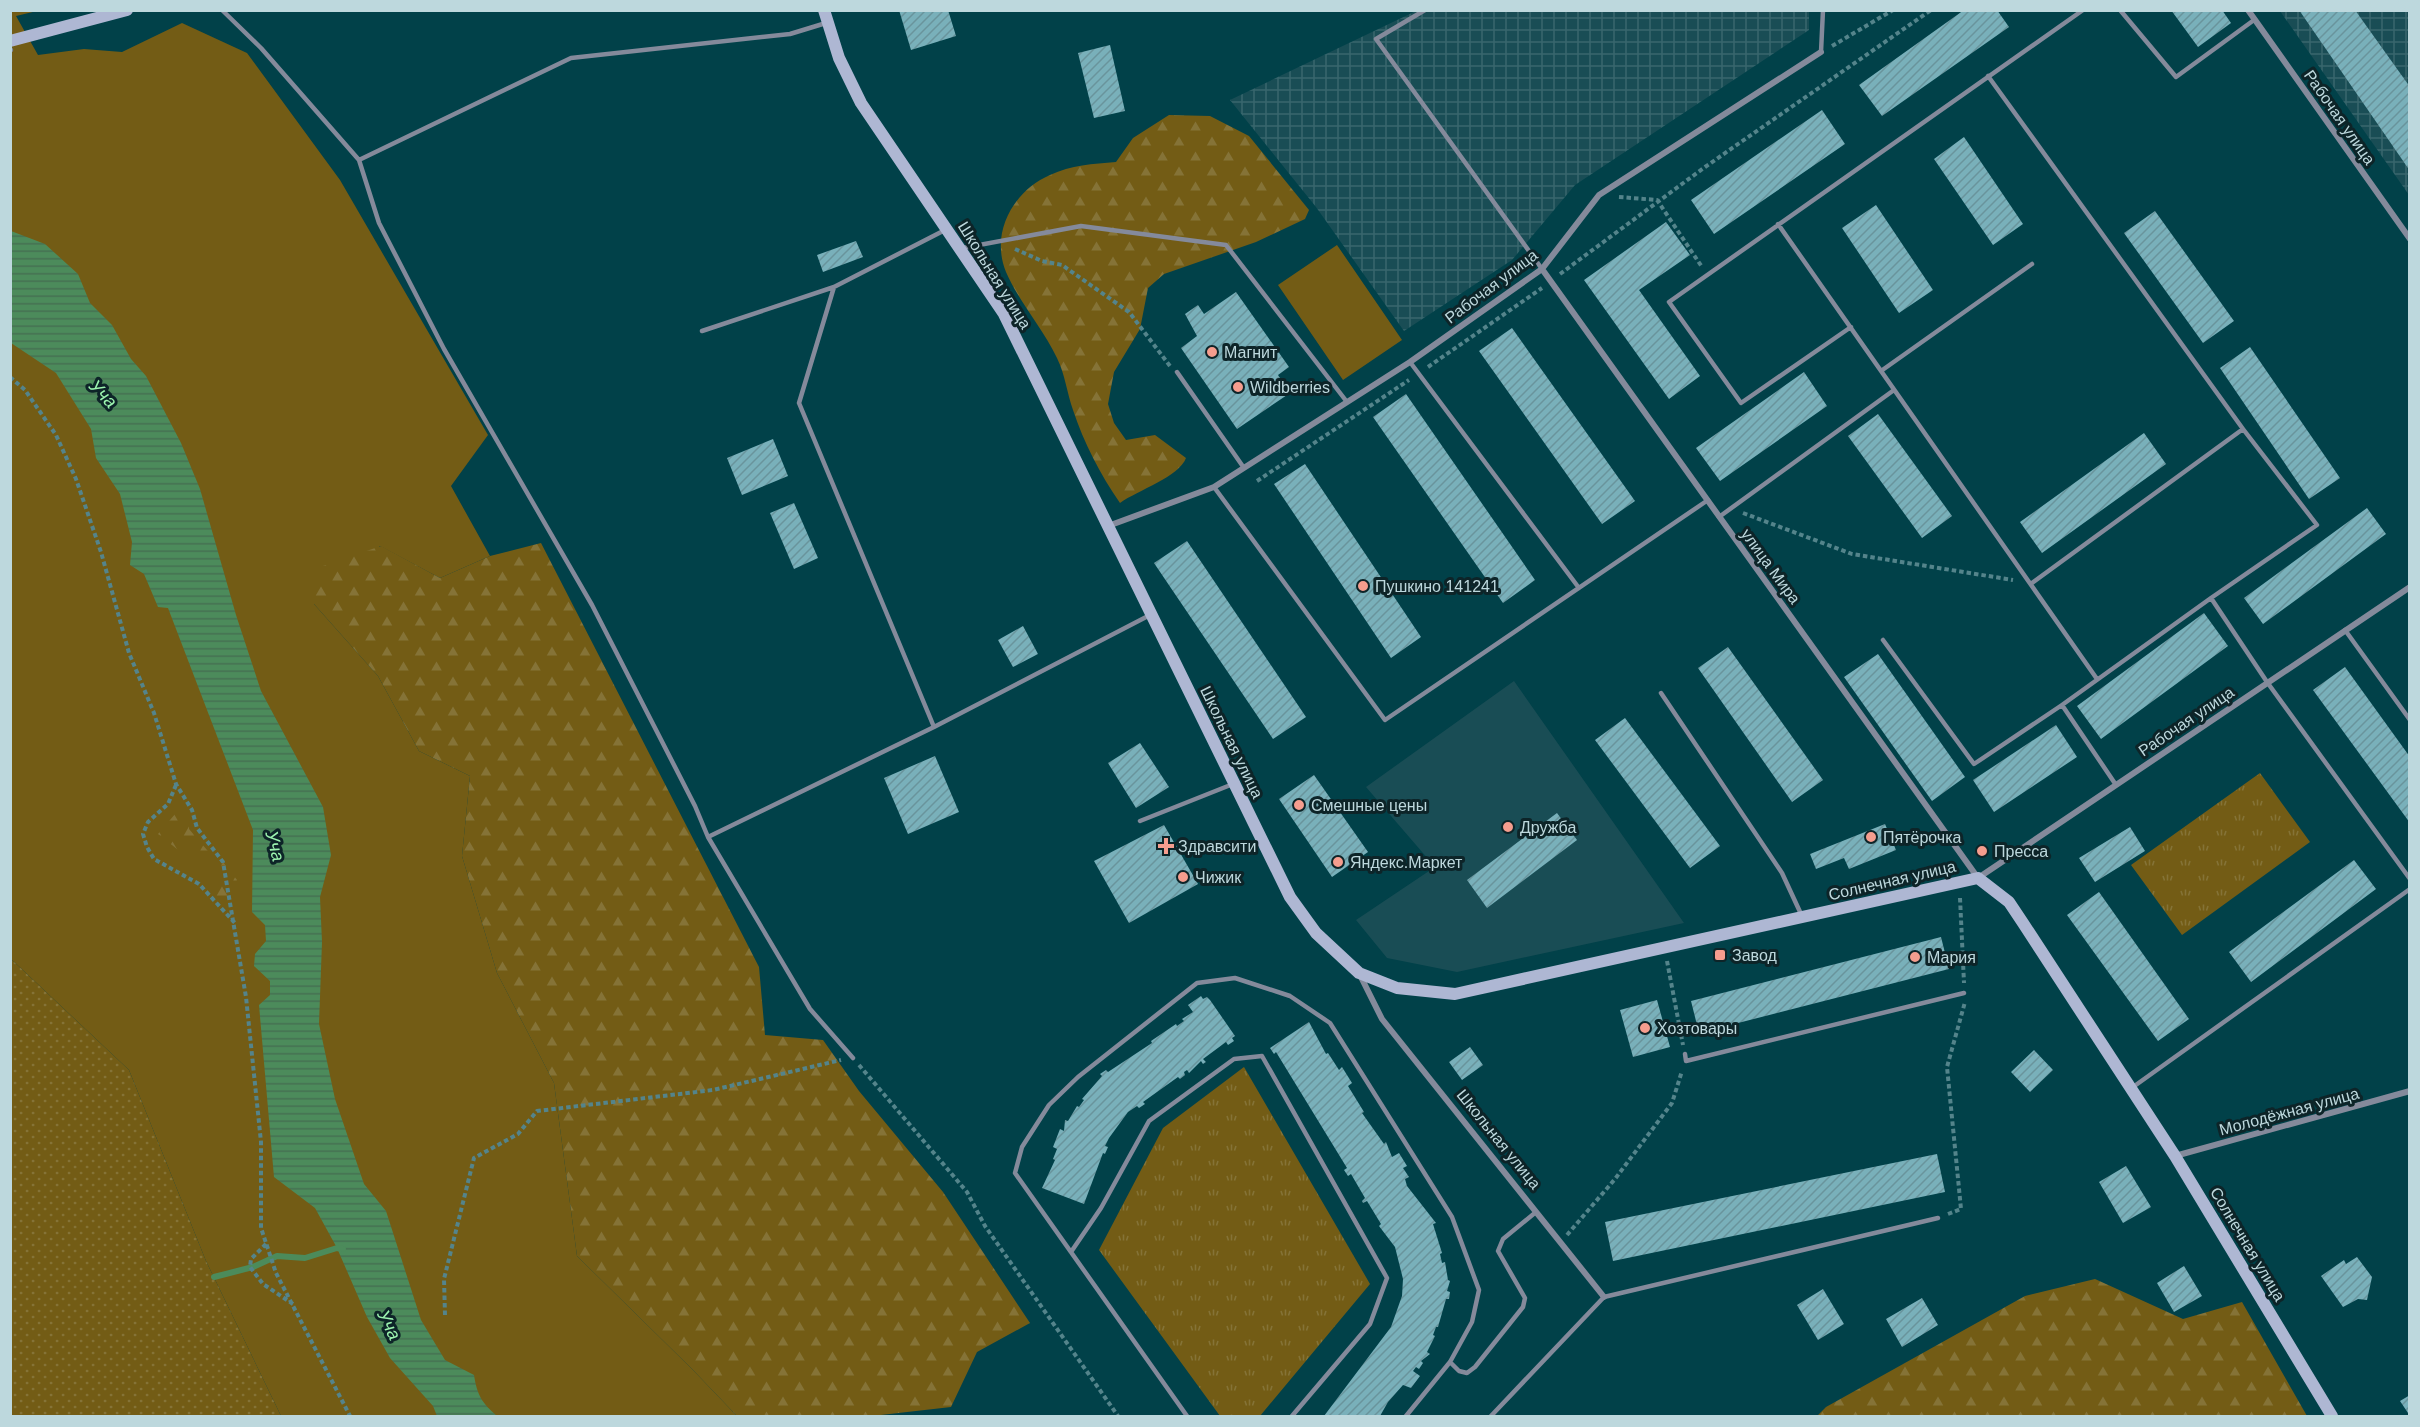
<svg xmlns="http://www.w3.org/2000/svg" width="2420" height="1427" font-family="Helvetica,sans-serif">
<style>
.built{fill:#194d55}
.industrial{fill:url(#industrial-grid)}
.grass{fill:#735c15}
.forest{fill:url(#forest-firs)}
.park{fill:url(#park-tufts)}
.garden{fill:url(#garden-dots)}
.water{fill:url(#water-rules)}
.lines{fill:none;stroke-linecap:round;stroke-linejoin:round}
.stream{stroke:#4c8b5b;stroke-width:6}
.building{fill:url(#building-hatch)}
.path{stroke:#54848b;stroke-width:4;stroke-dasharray:4.5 3;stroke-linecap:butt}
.lane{stroke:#848a9b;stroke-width:4.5}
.street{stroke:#848a9b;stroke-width:6}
.secondary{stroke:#aeb7d3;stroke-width:12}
.poi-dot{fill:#f59d8e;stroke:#0d2428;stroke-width:2}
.labels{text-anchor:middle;stroke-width:6;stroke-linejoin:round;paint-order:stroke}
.street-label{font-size:16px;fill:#bdd8dd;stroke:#0d2428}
.poi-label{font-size:16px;fill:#bdd8dd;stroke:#0d2428;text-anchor:start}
.water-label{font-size:18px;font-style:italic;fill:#9cf4af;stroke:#0d2428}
</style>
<defs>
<pattern id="industrial-grid" width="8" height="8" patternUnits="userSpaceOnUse" patternTransform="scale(1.5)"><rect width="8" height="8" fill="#194d55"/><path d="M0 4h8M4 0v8" fill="none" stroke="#38666d"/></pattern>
<pattern id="forest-firs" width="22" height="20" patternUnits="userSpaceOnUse" patternTransform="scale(1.5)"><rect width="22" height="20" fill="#735c15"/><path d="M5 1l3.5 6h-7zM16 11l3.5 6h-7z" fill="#857337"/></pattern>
<pattern id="park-tufts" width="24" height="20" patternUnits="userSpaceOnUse" patternTransform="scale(1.5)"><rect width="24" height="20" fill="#735c15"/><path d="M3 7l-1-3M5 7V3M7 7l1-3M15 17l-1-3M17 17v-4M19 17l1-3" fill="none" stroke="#857337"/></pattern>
<pattern id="garden-dots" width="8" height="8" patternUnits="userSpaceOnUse" patternTransform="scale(1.5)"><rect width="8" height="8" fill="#735c15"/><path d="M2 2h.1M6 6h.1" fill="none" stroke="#857337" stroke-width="1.8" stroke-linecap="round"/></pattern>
<pattern id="water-rules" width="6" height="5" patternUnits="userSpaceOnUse" patternTransform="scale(1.5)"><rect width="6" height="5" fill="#4c8b5b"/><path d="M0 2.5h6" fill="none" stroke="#457152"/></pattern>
<pattern id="building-hatch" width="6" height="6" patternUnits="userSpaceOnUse" patternTransform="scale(1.5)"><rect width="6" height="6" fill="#79b0ba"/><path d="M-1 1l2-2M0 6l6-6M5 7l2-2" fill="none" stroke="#69949c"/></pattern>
</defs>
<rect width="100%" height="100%" fill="#014149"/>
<path class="built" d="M 1514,681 L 1684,923 L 1457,972 L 1387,958 L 1356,920 L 1435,867 L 1366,787 Z"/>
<path class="industrial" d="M 1416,11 L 1809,11 L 1809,30 L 1575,185 L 1512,260 L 1404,331 L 1316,207 L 1230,100 Z
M 2280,11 L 2409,11 L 2409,195 Z"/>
<path class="grass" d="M 10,11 L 37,11 L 16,16 L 38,55 L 84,49 L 122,52 L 182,23 L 247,53 L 340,180 L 488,435 L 451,486 L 490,556 L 440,578 L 380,546 L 314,604 L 378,676 L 419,751 L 470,776 L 462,856 L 497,973 L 554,1083 L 577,1256 L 692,1369 L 737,1416 L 281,1416 L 206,1261 L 129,1070 L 11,959 Z
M 1337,245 L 1402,340 L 1343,380 L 1278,285 Z"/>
<path class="forest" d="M 1169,115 L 1210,116 L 1249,136 L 1309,210 L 1305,219 L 1256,242 L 1164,274 L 1148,288 L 1140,329 L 1114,372 L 1108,404 L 1114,423 L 1126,440 L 1155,435 L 1186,458 C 1179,477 1138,490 1120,503 C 1100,474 1084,443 1073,410 C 1067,393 1065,374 1057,358 C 1043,328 1019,302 1006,272 C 990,233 1013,191 1050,175 C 1071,165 1093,164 1116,162 L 1133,138 Z
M 541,543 L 759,967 L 765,1035 L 823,1040 L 859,1091 L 943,1192 L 1030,1323 L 977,1352 L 951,1407 L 872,1416 L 737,1416 L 692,1369 L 577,1256 L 554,1083 L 497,973 L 462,856 L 470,776 L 419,751 L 378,676 L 314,604 L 317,568 L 381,546 L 440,578 L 490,556 Z
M 182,806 L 190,813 L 189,829 L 213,857 L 212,866 L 177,849 L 158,834 Z
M 223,862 L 237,880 L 226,904 L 211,898 L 213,881 Z
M 2095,1279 L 2183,1319 L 2242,1302 L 2307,1416 L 1817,1416 L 1826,1407 L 2025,1296 Z"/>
<path class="park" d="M 2260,773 L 2310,842 L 2182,935 L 2131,865 Z
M 1244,1067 L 1370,1284 L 1260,1416 L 1220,1416 L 1099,1250 L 1163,1128 Z"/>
<path class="garden" d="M 11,959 L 129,1070 L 206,1261 L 281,1416 L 11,1416 Z"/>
<path class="water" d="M 11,231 L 45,244 L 78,274 L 90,303 L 112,325 L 131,359 L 146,376 L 181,443 L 200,489 L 236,615 L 261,691 L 323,807 L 331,855 L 320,897 L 322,942 L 319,1024 L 335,1099 L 364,1184 L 386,1211 L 421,1320 L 445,1360 L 474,1375 C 477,1395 482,1403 497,1416 L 437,1416 L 433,1406 L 390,1358 L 367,1317 L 337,1248 L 315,1208 L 274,1177 L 259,1005 L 270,995 L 270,981 L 254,966 L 255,954 L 266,941 L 265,925 L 252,912 L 253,830 L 168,608 L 158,607 L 144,574 L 130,565 L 132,542 L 120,494 L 96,458 L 91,429 L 56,373 L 11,343 Z"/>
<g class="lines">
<path class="stream" d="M 214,1277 L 253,1267 L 277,1256 L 305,1258 L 337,1248 L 343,1249"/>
</g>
<path class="building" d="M 899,10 L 948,10 L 956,36 L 911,50 Z
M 1964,10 L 1997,10 L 2009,27 L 1882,116 L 1859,85 Z
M 2171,10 L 2222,10 L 2231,23 L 2198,47 Z
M 2299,10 L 2355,10 L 2410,87 L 2410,171 Z
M 1110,45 L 1125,111 L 1094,118 L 1078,53 Z
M 1822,110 L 1845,144 L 1714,234 L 1691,200 Z
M 1964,137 L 2023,224 L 1993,245 L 1934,159 Z
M 1876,205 L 1933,290 L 1899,313 L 1842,228 Z
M 2155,211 L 2234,321 L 2203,343 L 2124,233 Z
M 1666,222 L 1690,255 L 1639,290 L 1700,376 L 1669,399 L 1584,280 Z
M 856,241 L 863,257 L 823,272 L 817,255 Z
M 1236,292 L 1289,367 L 1278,375 L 1290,393 L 1237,429 L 1181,348 L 1197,336 L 1185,314 L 1198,305 L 1204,314 Z
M 1512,328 L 1635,501 L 1602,524 L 1479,351 Z
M 2250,347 L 2340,478 L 2309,499 L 2220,368 Z
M 1804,372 L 1827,406 L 1720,481 L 1696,448 Z
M 1406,394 L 1535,580 L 1503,603 L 1373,417 Z
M 1878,414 L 1952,516 L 1922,538 L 1848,436 Z
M 2144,433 L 2166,464 L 2042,553 L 2020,522 Z
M 773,439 L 788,476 L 742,495 L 727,458 Z
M 1305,464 L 1421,637 L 1391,658 L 1274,484 Z
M 794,503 L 818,558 L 794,569 L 770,513 Z
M 2367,508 L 2386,534 L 2263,624 L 2244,598 Z
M 1187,541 L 1306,717 L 1273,739 L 1154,563 Z
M 2204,613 L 2228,646 L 2101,739 L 2077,706 Z
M 1023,626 L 1038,654 L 1013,667 L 998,640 Z
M 1728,647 L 1823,780 L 1792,802 L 1698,668 Z
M 1878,654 L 1965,777 L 1932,801 L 1844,677 Z
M 2345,667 L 2410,757 L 2410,823 L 2313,690 Z
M 1625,718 L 1720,846 L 1690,868 L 1595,740 Z
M 2056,725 L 2077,757 L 1994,812 L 1973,780 Z
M 1140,743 L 1169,787 L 1136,808 L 1108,763 Z
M 935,756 L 959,812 L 908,834 L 884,778 Z
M 1314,775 L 1368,852 L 1332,877 L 1279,799 Z
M 1557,813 L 1577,840 L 1487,908 L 1467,880 Z
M 1885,824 L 1896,850 L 1849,869 L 1844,858 L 1816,869 L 1810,854 Z
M 1164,825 L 1198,884 L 1129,923 L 1094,861 Z
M 2130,827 L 2145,851 L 2095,882 L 2079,858 Z
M 2354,860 L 2376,889 L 2251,982 L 2229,952 Z
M 2099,892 L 2189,1019 L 2158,1041 L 2067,915 Z
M 1941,937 L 1949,969 L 1699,1033 L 1691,1001 Z
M 1201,996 L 1203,999 L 1207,997 L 1210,1000 L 1235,1036 L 1232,1038 L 1234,1041 L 1228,1045 L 1226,1042 L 1203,1059 L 1206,1062 L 1203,1064 L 1201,1061 L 1189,1073 L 1187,1070 L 1184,1072 L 1185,1075 L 1180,1079 L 1178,1077 L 1143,1102 L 1145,1104 L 1139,1108 L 1137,1106 L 1128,1112 L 1109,1138 L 1105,1146 L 1108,1147 L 1105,1154 L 1103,1153 L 1084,1204 L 1042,1188 L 1055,1160 L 1053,1159 L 1057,1149 L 1053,1147 L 1060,1129 L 1064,1131 L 1065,1120 L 1068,1121 L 1077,1106 L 1079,1107 L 1084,1100 L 1082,1099 L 1102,1076 L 1100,1074 L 1106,1070 L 1108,1072 L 1152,1043 L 1151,1041 L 1176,1024 L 1177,1026 L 1184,1021 L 1182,1019 L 1193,1012 L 1188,1005 Z
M 1657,1000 L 1670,1047 L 1633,1057 L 1620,1010 Z
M 1309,1022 L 1326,1054 L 1328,1053 L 1339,1070 L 1342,1067 L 1352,1083 L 1348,1086 L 1364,1112 L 1362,1113 L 1384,1144 L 1386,1142 L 1392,1157 L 1399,1153 L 1407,1166 L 1403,1168 L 1409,1177 L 1405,1179 L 1407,1186 L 1436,1223 L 1433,1224 L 1442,1253 L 1440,1254 L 1442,1263 L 1445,1262 L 1448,1280 L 1450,1281 L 1447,1291 L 1450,1292 L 1449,1299 L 1446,1299 L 1438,1327 L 1436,1327 L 1433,1335 L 1435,1336 L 1427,1352 L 1430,1354 L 1421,1361 L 1423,1363 L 1419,1369 L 1416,1367 L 1413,1371 L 1420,1376 L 1411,1388 L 1403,1385 L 1388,1402 L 1380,1416 L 1324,1416 L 1391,1327 L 1402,1296 L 1403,1279 L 1395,1247 L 1379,1226 L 1381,1224 L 1367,1201 L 1363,1203 L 1362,1201 L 1365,1198 L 1351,1174 L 1348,1176 L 1344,1170 L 1347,1168 L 1276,1052 L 1274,1054 L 1270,1048 Z
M 1470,1047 L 1483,1065 L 1462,1080 L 1449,1062 Z
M 2034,1050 L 2053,1070 L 2030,1092 L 2011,1072 Z
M 1937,1154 L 1945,1192 L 1613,1261 L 1605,1222 Z
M 2126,1166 L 2151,1207 L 2123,1223 L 2099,1182 Z
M 2357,1257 L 2372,1277 L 2367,1300 L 2358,1299 L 2343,1307 L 2321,1276 L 2344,1260 L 2346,1264 Z
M 2184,1266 L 2202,1296 L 2174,1312 L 2157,1283 Z
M 1823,1289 L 1844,1324 L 1818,1340 L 1797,1305 Z
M 1922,1298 L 1938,1325 L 1902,1347 L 1886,1319 Z
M 2410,1395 L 2410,1416 L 2400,1401 Z"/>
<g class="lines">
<path class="path" d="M 1832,46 L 1893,10
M 1619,197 L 1657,200 L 1702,267
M 1015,249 L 1042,261 L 1062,265 L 1129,312 L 1170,366
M 1560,274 L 1705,167 L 1931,10
M 1428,367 L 1542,288
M 10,377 L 25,390 L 56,435 L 76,479 L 101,552 L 129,653 L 154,713 L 176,784 L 192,810 L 197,828 L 223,862 L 246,997 L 261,1142 L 261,1228 L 276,1273 L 350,1416
M 1257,481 L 1409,380
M 1743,513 L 1852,554 L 2013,580
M 176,785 L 168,804 L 148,822 L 143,834 L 147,847 L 154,859 L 199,884 L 235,923
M 1960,898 L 1964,983
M 1667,961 L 1683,1045
M 859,1065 L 967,1192 L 985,1226 L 1118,1416
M 1948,1214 L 1961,1209 L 1947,1067 L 1965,1002
M 1567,1235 L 1615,1179 L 1672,1103 L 1682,1071
M 266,1244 L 251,1259 L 250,1267 L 263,1284 L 293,1304
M 445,1315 L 444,1279 L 474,1158 L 518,1134 L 537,1111 L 713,1090 L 841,1060"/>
<path class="lane" d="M 222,10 L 261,48 L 359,160 L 379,223 L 444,349 L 592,605 L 695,806 L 708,837 L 810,1009 L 853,1058
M 1425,10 L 1376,39 L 1542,269
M 2120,10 L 2176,77 L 2254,20
M 10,50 L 11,50
M 1821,52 L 1823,10
M 1988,76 L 2243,429
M 359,160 L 571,58 L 790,34 L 826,23
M 1778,224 L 2097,679
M 963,248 L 1081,226 L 1226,245 L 1347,402
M 834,287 L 799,403 L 934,727
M 1851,327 L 1741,403 L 1669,302 L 2083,10
M 702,331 L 834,287 L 945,230
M 1410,362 L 1579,588
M 1881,371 L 2032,264
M 1177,372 L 1244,468
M 1214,487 L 1385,720 L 1708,500
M 1719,517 L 1894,390
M 2032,583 L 2243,429 L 2317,525 L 2211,598
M 2345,630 L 2410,720
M 1883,640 L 1974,764 L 2062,705
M 1661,693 L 1782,873 L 1801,914
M 2116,785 L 2062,705 L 2211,598 L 2267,682 L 2410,879
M 1140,821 L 1233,784
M 708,837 L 934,727 L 1150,615
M 1685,1054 L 1686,1061 L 1964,993
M 2133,1087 L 2410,889
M 1071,1252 L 1101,1208 L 1149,1121 L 1234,1059 L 1262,1056 L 1387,1278 L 1370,1324 L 1292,1416
M 1450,1362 L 1459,1371 L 1467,1373 L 1475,1367 L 1523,1307 L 1525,1298 L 1498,1251 L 1503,1239 L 1536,1212
M 1187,1416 L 1015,1173 L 1022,1147 L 1049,1105 L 1078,1077 L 1197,983 L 1235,978 L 1290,996 L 1330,1023 L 1452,1217 L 1479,1290 L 1472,1322 L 1450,1362 L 1406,1416
M 1491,1416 L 1604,1297 L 1938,1218"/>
<path class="street" d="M 2248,10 L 2410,239
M 1542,269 L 1978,878 L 2410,587
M 1108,526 L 1214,487 L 1410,362 L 1542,269 L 1599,195 L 1821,52
M 1360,975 L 1382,1019 L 1604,1297
M 2175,1156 L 2410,1091"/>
<path class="secondary" d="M 824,10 L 839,58 L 861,103 L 1004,314 L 1290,897 L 1316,933 L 1359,973 L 1397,988 L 1455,994 L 1978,878 L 2009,902 L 2023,923 L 2175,1156 L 2332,1416
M 10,41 L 127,10"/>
</g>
<g class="poi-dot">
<circle cx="1212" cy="352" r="6"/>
<circle cx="1238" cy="387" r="6"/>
<circle cx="1363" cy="586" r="6"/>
<circle cx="1299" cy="805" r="6"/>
<circle cx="1508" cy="827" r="6"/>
<circle cx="1871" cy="837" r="6"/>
<path d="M1163 837h6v6h6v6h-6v6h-6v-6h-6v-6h6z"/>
<circle cx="1982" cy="851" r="6"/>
<circle cx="1338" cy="862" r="6"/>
<circle cx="1183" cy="877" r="6"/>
<rect x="1714" y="949" width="12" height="12" rx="3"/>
<circle cx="1915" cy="957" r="6"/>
<circle cx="1645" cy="1028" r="6"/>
</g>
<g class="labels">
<g class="street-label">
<text transform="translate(2340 117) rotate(55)" y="6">Рабочая улица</text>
<text transform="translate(995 275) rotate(58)" y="6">Школьная улица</text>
<text transform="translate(1491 286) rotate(-37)" y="6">Рабочая улица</text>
<text transform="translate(1771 566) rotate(54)" y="6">улица Мира</text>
<text transform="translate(2186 721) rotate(-34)" y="6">Рабочая улица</text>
<text transform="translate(1232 742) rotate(64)" y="6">Школьная улица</text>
<text transform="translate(1892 880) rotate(-13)" y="6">Солнечная улица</text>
<text transform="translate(2289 1111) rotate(-15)" y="6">Молодёжная улица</text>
<text transform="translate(1499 1139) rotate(51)" y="6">Школьная улица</text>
<text transform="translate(2248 1244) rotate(59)" y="6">Солнечная улица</text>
</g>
<g class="poi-label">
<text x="1224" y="358">Магнит</text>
<text x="1250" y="393">Wildberries</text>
<text x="1375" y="592">Пушкино 141241</text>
<text x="1311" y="811">Смешные цены</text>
<text x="1520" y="833">Дружба</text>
<text x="1883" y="843">Пятёрочка</text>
<text x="1178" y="852">Здравсити</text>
<text x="1994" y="857">Пресса</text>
<text x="1350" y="868">Яндекс.Маркет</text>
<text x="1195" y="883">Чижик</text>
<text x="1732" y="961">Завод</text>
<text x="1927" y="963">Мария</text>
<text x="1657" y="1034">Хозтовары</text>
</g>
<g class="water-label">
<text transform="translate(103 394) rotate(46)" y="6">Уча</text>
<text transform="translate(275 846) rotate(75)" y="6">Уча</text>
<text transform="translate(389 1325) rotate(63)" y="6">Уча</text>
</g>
</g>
<rect width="2420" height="1427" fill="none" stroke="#bdd8dd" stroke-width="24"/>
</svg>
